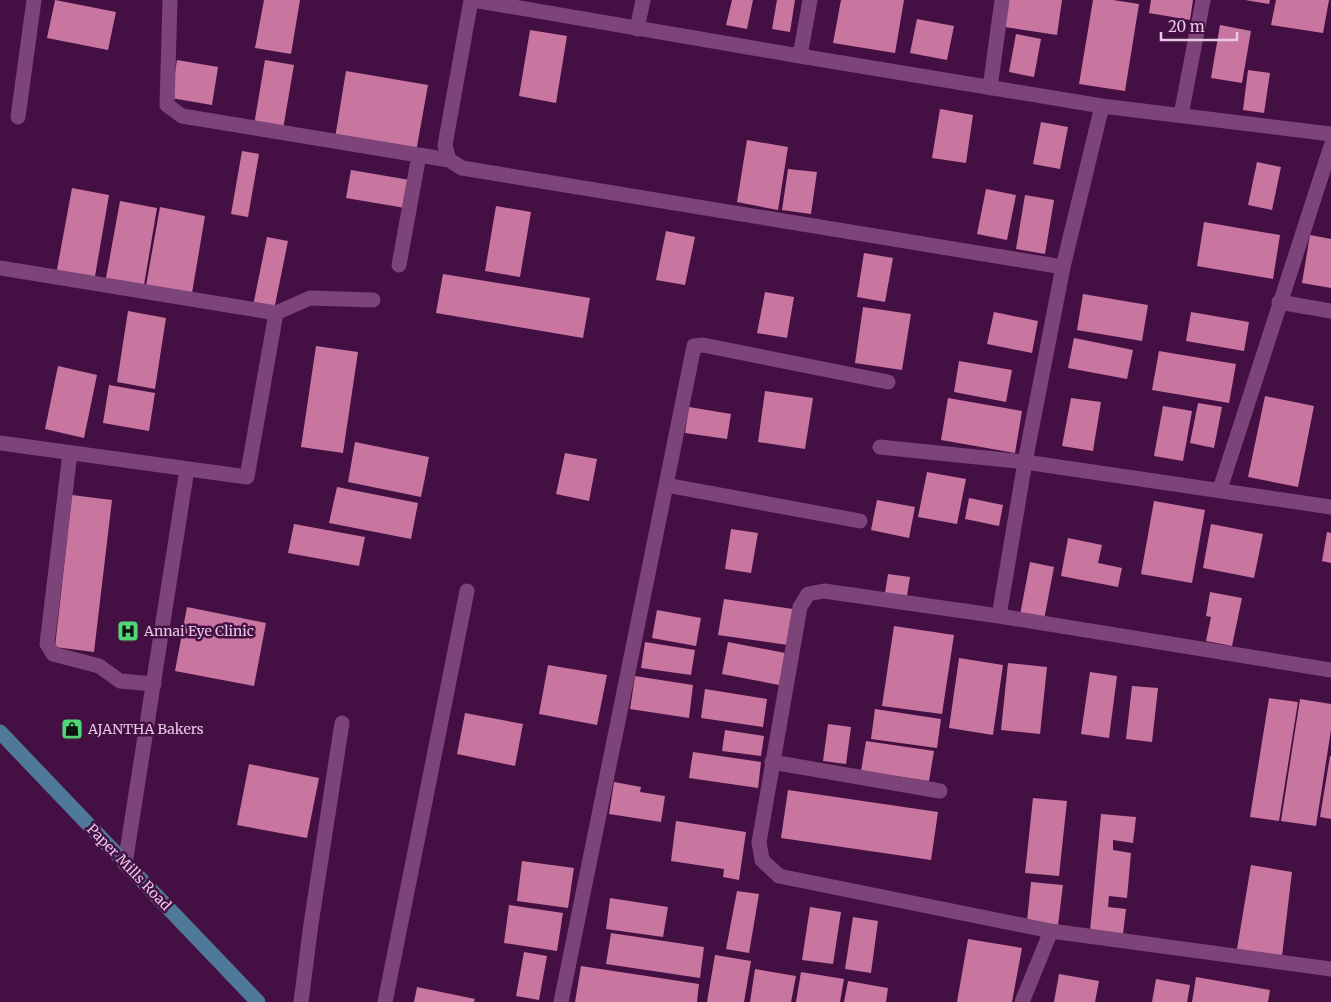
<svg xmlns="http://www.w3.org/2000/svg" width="1331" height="1002" font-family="Merriweather,serif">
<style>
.building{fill:#c876a0}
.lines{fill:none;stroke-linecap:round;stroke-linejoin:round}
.minor{stroke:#7c4479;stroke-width:15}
.major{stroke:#4f7998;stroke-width:15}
.labels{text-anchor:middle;stroke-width:5;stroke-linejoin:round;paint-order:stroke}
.poi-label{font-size:14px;fill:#e8c8e5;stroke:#440f43;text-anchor:start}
.street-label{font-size:14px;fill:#e8c8e5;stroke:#440f43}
</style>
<rect width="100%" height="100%" fill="#440f43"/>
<path class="building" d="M 55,0 L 116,12 L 108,50 L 47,38 Z
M 264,0 L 300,0 L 291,54 L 255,48 Z
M 732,0 L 753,0 L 747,29 L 726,25 Z
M 777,0 L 795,0 L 790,32 L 772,29 Z
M 841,0 L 904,0 L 895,53 L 833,43 Z
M 1009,0 L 1062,0 L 1057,35 L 1005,27 Z
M 1093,0 L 1113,0 L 1139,4 L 1125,91 L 1079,84 Z
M 1151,0 L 1193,0 L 1190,20 L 1149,13 Z
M 1245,0 L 1270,0 L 1269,4 Z
M 1276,0 L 1329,0 L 1323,33 L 1271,25 Z
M 917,19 L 954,26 L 947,60 L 910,53 Z
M 1220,25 L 1251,31 L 1242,83 L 1211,78 Z
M 530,30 L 567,36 L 556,103 L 519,96 Z
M 1016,34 L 1041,39 L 1034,77 L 1009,72 Z
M 177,60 L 218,67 L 212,105 L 171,98 Z
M 265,60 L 294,65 L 283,129 L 254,125 Z
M 1248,70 L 1270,73 L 1264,113 L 1243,110 Z
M 346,71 L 428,85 L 416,152 L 335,138 Z
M 940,109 L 973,115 L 966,163 L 932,158 Z
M 1041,122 L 1068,127 L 1060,169 L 1033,164 Z
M 747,140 L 788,147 L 778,210 L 737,202 Z
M 242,151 L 259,154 L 248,217 L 231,214 Z
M 1257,162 L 1281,167 L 1272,210 L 1248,205 Z
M 788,169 L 817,172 L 811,214 L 782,210 Z
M 351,170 L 410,180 L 405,208 L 346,198 Z
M 72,188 L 109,195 L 94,282 L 56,275 Z
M 986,189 L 1016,195 L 1007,240 L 977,234 Z
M 1025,195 L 1054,200 L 1045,254 L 1016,249 Z
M 120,201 L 157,208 L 144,285 L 106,278 Z
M 496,206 L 531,212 L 520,277 L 485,271 Z
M 160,207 L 205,216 L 191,299 L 145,291 Z
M 1204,222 L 1280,235 L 1273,279 L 1197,266 Z
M 666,231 L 695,237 L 685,285 L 656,280 Z
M 1310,235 L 1331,239 L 1331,288 L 1302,283 Z
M 267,237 L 288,241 L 274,310 L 253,306 Z
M 864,253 L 893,258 L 885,302 L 857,297 Z
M 443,274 L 590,298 L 583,338 L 436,313 Z
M 765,292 L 794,297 L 787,338 L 757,333 Z
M 1083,294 L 1148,305 L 1142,341 L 1077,330 Z
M 863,307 L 911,314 L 902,370 L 855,363 Z
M 128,311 L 166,318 L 155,389 L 117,382 Z
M 994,312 L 1038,321 L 1032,353 L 987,344 Z
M 1191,312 L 1249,322 L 1244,351 L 1186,341 Z
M 1074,338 L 1133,350 L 1127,379 L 1068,368 Z
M 316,346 L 358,352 L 343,453 L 301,447 Z
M 1159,351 L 1236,364 L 1229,403 L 1152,390 Z
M 959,361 L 1012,370 L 1006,402 L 954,392 Z
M 58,366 L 97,375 L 84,438 L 45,429 Z
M 109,385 L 155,393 L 149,431 L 103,423 Z
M 765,391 L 813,398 L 805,449 L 758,442 Z
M 1265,396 L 1314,406 L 1298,487 L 1248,477 Z
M 948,398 L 1022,411 L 1015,453 L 941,440 Z
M 1071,398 L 1101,402 L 1093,451 L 1062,446 Z
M 1198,403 L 1222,407 L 1214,448 L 1190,443 Z
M 1163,406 L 1192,411 L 1183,461 L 1154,456 Z
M 689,407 L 731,414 L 727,439 L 685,433 Z
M 355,442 L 429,457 L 421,497 L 348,482 Z
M 565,453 L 597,459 L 589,501 L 556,494 Z
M 927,472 L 966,479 L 957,524 L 918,517 Z
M 337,487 L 418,503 L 411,539 L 329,523 Z
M 72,495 L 112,500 L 94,652 L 55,647 Z
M 969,498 L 1003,505 L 999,526 L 965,519 Z
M 877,500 L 915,507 L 909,538 L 871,530 Z
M 1154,501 L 1205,510 L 1192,583 L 1141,574 Z
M 294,524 L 365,537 L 359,566 L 288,553 Z
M 1211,524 L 1263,534 L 1254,578 L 1203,568 Z
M 731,529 L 758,533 L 751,573 L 725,569 Z
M 1327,532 L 1331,533 L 1331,563 L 1322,561 Z
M 1068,538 L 1102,545 L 1098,563 L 1122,568 L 1118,587 L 1061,576 Z
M 1030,562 L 1054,567 L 1044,620 L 1020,615 Z
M 888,574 L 910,577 L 906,602 L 884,599 Z
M 1210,592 L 1242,598 L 1232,646 L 1206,641 L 1211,617 L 1206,616 Z
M 724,599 L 793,609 L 788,645 L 718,635 Z
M 187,607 L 266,623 L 254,686 L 175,671 Z
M 657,610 L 701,618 L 696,646 L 652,638 Z
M 894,626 L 954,635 L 942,714 L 882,706 Z
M 645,642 L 695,650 L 691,675 L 641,668 Z
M 728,642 L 785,653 L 779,685 L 722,674 Z
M 959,658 L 1003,665 L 993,735 L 949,728 Z
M 1008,663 L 1047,667 L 1040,734 L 1001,730 Z
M 548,665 L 607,675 L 597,725 L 539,714 Z
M 1090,672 L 1117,676 L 1109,738 L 1081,734 Z
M 635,676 L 693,685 L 689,718 L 630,709 Z
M 1132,686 L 1158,688 L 1152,742 L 1126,739 Z
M 705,689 L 767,699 L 763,727 L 701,718 Z
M 1269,698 L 1298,702 L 1279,821 L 1250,817 Z
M 1300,699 L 1331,704 L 1331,730 L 1316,826 L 1281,821 Z
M 875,709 L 941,719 L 937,748 L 871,739 Z
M 465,713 L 523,724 L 515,766 L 457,754 Z
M 828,724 L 851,727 L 846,764 L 823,761 Z
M 725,730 L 764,736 L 761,756 L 722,751 Z
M 866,741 L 934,751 L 929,781 L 861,771 Z
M 693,752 L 761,762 L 758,788 L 689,778 Z
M 1330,756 L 1331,756 L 1331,819 L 1320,817 Z
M 249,764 L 319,778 L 307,838 L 237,825 Z
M 614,782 L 641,787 L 640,792 L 665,796 L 661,822 L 609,814 Z
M 788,790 L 938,812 L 931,860 L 781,838 Z
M 1033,798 L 1067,801 L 1059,876 L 1025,873 Z
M 1101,814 L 1136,817 L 1133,843 L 1113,840 L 1113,850 L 1131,853 L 1127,898 L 1109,896 L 1108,907 L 1126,909 L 1123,934 L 1090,931 Z
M 676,821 L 746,832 L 739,880 L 723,877 L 724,869 L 671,861 Z
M 522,861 L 574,868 L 568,908 L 517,901 Z
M 1251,865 L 1292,872 L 1282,956 L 1237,949 Z
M 1031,882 L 1063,885 L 1058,925 L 1027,921 Z
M 737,891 L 759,894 L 749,953 L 726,949 Z
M 610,898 L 668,907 L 663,937 L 606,929 Z
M 509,905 L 563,913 L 557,951 L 504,943 Z
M 810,907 L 841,912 L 833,964 L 802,960 Z
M 853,917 L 878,921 L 871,973 L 845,969 Z
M 611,933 L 704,947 L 700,978 L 606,964 Z
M 968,939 L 1022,948 L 1012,1002 L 957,1002 Z
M 524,952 L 547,956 L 539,1000 L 516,996 Z
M 715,955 L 751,961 L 744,1002 L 707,1002 Z
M 581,966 L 699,984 L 697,1002 L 575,1002 Z
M 755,969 L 796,976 L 791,1002 L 750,1002 Z
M 801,972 L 844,979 L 840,1002 L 796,1002 Z
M 1059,974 L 1099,981 L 1095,1002 L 1054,1002 Z
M 1196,977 L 1270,990 L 1268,1002 L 1192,1002 Z
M 1156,979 L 1190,985 L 1187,1002 L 1152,1002 Z
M 848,981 L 888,988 L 886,1002 L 844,1002 Z
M 417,987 L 475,999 L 474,1002 L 414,1002 Z"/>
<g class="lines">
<path class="minor" d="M 170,0 L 167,105 L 182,116 L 449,160
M 471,0 L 445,145 L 449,160 L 462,168 L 1063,267
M 473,0 L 800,56
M 810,0 L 800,56 L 1102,106 L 1331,134
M 637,29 L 643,0
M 990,88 L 1002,0
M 1102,106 L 1063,267 L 1025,462 L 999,616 L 1331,670
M 1181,115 L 1203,0
M 18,117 L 34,0
M 399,265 L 419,155
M 0,268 L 276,313 L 247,477 L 0,443
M 1279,302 L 1331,311
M 276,313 L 310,298 L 373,300
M 880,447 L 1025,462 L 1331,507
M 70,453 L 47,644 L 53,654 L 99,666 L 120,681 L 154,684
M 666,485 L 694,346 L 703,345 L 888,382
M 1220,489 L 1331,146
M 999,616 L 824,591 L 808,594 L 800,607 L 759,842 L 762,860 L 779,876 L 1051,931
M 772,762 L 940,791
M 125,864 L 187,469
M 301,1002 L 311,924 L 342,723
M 385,1002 L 467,591
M 561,1002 L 666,485 L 860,521
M 1022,1002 L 1051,931 L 1331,969"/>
<path class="major" d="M 0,732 L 258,1002"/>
</g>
<defs>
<g id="hospital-square" transform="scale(1.125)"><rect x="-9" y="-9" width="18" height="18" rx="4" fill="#50d674" stroke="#440f43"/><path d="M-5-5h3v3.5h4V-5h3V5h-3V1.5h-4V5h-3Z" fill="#111"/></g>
<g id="shop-square" transform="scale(1.125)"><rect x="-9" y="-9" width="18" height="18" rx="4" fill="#50d674" stroke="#440f43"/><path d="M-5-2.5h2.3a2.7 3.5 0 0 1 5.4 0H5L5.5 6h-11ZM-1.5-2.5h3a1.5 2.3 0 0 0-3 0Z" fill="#111"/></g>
</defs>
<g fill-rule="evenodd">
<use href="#hospital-square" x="128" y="631"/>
<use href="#shop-square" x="72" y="729"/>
</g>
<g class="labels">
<g class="poi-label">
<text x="144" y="636">Annai Eye Clinic</text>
<text x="88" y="734">AJANTHA Bakers</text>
</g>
<g class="street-label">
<text transform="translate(129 867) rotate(46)" y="5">Paper Mills Road</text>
</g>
</g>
<path d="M1161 32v8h76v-8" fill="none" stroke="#e8c8e5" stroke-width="2.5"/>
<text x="1168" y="32" font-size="15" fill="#e8c8e5" stroke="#440f43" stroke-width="4" paint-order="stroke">20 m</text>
</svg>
